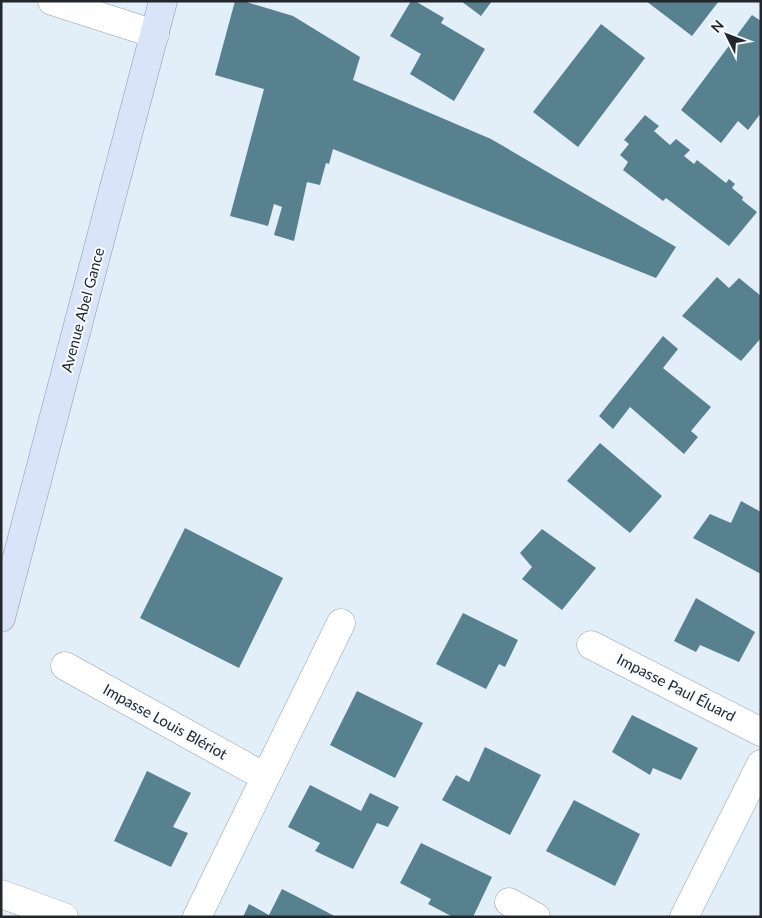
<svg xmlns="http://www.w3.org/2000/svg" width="762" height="918" font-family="Lato,sans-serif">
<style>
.building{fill:#57818f}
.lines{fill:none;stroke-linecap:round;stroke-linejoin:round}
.minor-casing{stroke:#96a1ab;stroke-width:29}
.major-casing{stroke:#8996ae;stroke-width:29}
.minor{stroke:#fff;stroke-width:28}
.major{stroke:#d9e4f9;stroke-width:28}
.labels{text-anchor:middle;stroke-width:4;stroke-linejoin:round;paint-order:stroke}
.street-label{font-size:15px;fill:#23272b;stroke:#f6fbff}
</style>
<rect width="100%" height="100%" fill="#e2eff9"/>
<path class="building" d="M 235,1 L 243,1 L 293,16 L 360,57 L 353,80 L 491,139 L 676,247 L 656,278 L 333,149 L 329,164 L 326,163 L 320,185 L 307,182 L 294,241 L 274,235 L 282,207 L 274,204 L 268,226 L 230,216 L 264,89 L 215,75 Z
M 411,1 L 415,1 L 444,18 L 441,23 L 485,49 L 454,101 L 410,74 L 421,54 L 390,36 Z
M 461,1 L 492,1 L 481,16 Z
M 646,1 L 719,1 L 692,36 Z
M 752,15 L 761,21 L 761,113 L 748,130 L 738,121 L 721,143 L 681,110 Z
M 601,24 L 645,58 L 578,147 L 533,112 Z
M 645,115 L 659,126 L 654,131 L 670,145 L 676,139 L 690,150 L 684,156 L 694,164 L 697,160 L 726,183 L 729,179 L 735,184 L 732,188 L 743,197 L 742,200 L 757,212 L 729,246 L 666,198 L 663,201 L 623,170 L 628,162 L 620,155 L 629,144 L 624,140 Z
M 717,277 L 729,288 L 739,278 L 761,296 L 761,338 L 741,361 L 682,316 Z
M 663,336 L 678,349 L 663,368 L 711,407 L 691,431 L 698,437 L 684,454 L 630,407 L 613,429 L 599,416 Z
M 600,443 L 662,496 L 630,533 L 567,481 Z
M 741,501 L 761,512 L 761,574 L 693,538 L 710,514 L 731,523 Z
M 185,528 L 283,578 L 239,668 L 140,618 Z
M 542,529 L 596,568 L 562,610 L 522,579 L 532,567 L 520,553 Z
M 696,598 L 755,632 L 739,662 L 700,645 L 696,652 L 674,641 Z
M 463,613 L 518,640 L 505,667 L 499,664 L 486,689 L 436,664 Z
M 357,691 L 423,723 L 395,778 L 330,745 Z
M 632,715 L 698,748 L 681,780 L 653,768 L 650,775 L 612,752 Z
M 485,747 L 541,775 L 510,835 L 442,800 L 456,775 L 469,782 Z
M 147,771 L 191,793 L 173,827 L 188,833 L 171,867 L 114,841 Z
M 310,785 L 361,811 L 370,793 L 399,807 L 388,827 L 377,823 L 353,869 L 315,851 L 320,843 L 288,827 Z
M 574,800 L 640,834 L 615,886 L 546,851 Z
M 421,843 L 492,877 L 473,917 L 453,917 L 428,904 L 431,899 L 400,883 Z
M 282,889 L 325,911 L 336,917 L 243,917 L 249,904 L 269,915 Z"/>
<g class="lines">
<g class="minor-casing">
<path id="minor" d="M 52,1 L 155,34
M 591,645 L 761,732
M 65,666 L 265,777
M 1,894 L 64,917
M 509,902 L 536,917
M 197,917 L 341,623
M 684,917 L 761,764"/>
</g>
<g class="major-casing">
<path id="major" d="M 1,618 L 163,1"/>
</g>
<use href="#minor" class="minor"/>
<use href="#major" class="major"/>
</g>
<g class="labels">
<g class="street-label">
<text transform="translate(83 310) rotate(-75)" y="5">Avenue Abel Gance</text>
<text transform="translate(676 688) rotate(27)" y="5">Impasse Paul Éluard</text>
<text transform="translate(165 722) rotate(29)" y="5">Impasse Louis Blériot</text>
</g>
</g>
<rect width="762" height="918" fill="none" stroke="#23272b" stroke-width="5"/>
<g transform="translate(727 35) rotate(312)" stroke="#f6fbff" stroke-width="4" paint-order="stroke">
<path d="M0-4L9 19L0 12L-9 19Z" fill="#23272b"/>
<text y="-8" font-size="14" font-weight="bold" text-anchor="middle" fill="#23272b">N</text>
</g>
</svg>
